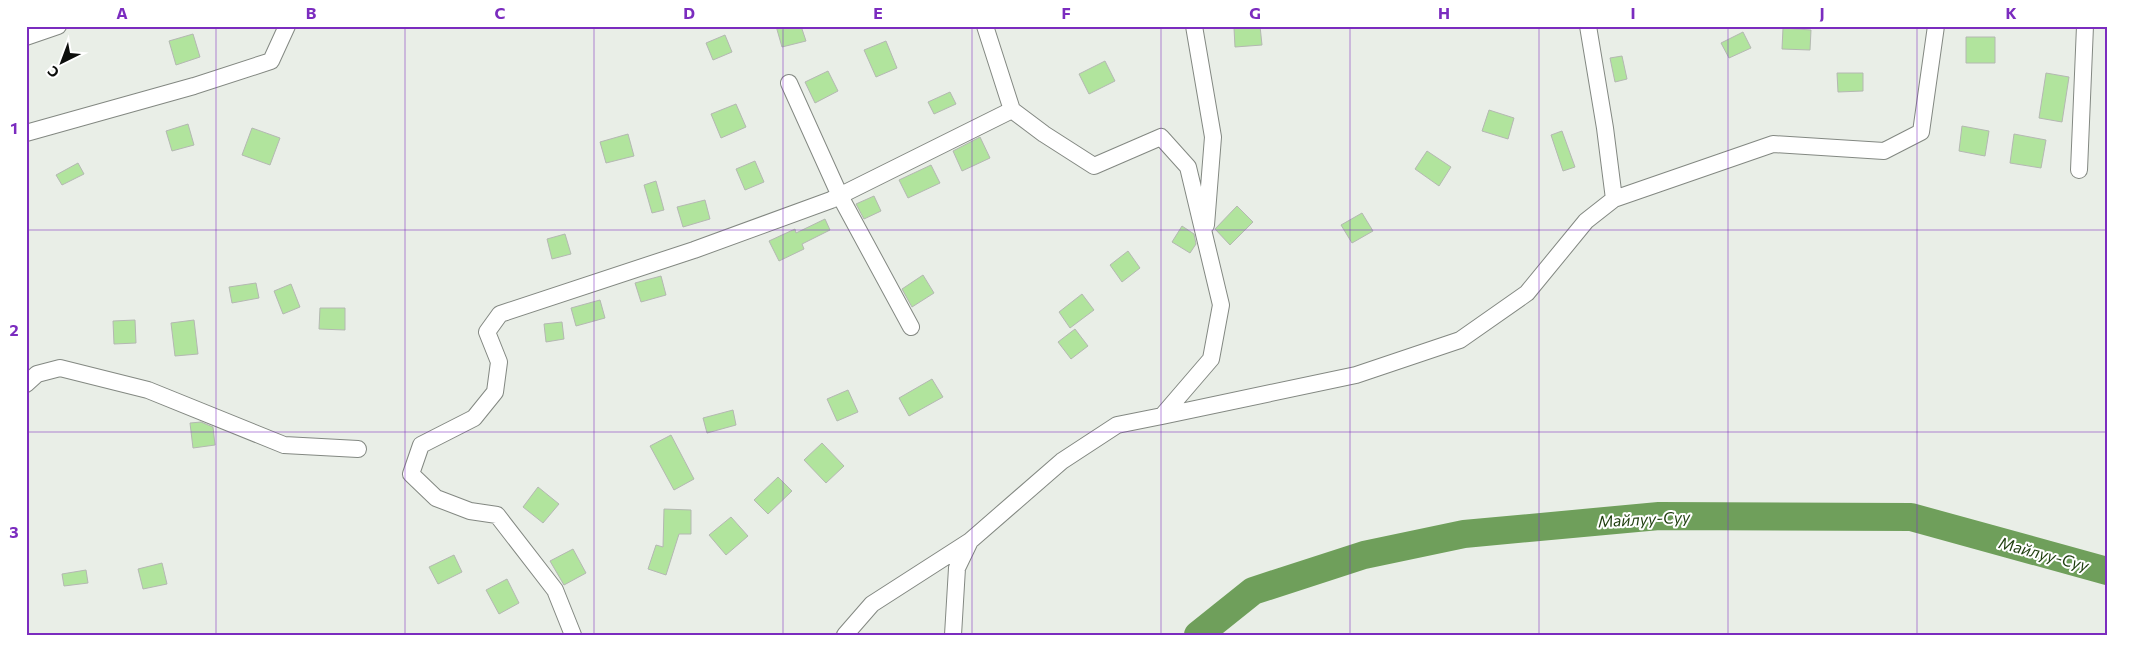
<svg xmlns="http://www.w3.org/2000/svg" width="2133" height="661" font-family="Commissioner,sans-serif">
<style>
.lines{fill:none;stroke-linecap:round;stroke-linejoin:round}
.river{stroke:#6f9f5b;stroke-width:28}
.building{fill:#b1e49d;stroke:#b4b8b2}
.street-casing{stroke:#838882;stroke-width:18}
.street{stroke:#fff;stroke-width:16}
.grid{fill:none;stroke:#7b2cbf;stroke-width:1;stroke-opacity:0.55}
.labels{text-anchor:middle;stroke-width:4;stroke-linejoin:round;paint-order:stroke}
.water-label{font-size:16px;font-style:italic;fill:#1e3e0e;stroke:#fff}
.neatline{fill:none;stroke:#7b2cbf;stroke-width:2}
.grid-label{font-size:16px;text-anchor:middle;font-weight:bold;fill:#7b2cbf}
</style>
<rect width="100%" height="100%" fill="#e9eee7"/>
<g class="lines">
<path class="river" d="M 1198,635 L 1253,591 L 1364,555 L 1464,534 L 1659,516 L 1911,517 L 2107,571"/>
</g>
<path class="building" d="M 776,26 L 801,26 L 806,41 L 782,47 Z
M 1260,26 L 1262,45 L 1235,47 L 1234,28 Z
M 1783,28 L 1811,30 L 1810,50 L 1782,49 Z
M 1743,32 L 1751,48 L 1729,58 L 1721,43 Z
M 193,34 L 200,57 L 176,65 L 169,41 Z
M 725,35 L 732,52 L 713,60 L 706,43 Z
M 1966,37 L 1995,37 L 1995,63 L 1966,63 Z
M 886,41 L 897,68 L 876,77 L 864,50 Z
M 1622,56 L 1627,79 L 1615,82 L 1610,58 Z
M 1105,61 L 1115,81 L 1089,94 L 1079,74 Z
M 828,71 L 838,91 L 815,103 L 805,82 Z
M 1837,73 L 1863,73 L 1863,91 L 1838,92 Z
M 2046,73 L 2069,77 L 2062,122 L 2039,118 Z
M 950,92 L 956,104 L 934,114 L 928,102 Z
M 736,104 L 746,127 L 721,138 L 711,114 Z
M 1489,110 L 1514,118 L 1508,139 L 1482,131 Z
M 188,124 L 194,145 L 172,151 L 166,131 Z
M 1962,126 L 1989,131 L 1985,156 L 1959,151 Z
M 252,128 L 280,138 L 270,165 L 242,155 Z
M 1562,131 L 1575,167 L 1563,171 L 1551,135 Z
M 628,134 L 634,156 L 606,163 L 600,142 Z
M 2014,134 L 2046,140 L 2041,168 L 2010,163 Z
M 980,137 L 990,158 L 962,171 L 953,151 Z
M 1427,151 L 1451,167 L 1439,186 L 1415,169 Z
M 755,161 L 764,182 L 745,190 L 736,169 Z
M 78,163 L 84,174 L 62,185 L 56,175 Z
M 931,165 L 940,183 L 908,198 L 899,180 Z
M 656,181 L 664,210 L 652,213 L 644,185 Z
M 874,196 L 881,211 L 864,219 L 856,204 Z
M 705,200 L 710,219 L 683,227 L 677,207 Z
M 1237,206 L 1253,222 L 1230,245 L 1215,229 Z
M 1362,213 L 1373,231 L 1352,243 L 1341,225 Z
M 825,219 L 830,230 L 802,244 L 804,249 L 779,261 L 769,241 L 795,229 L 796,233 Z
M 1182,226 L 1194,234 L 1196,244 L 1190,253 L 1172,242 Z
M 565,234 L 571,254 L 552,259 L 547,239 Z
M 1128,251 L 1140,268 L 1122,282 L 1110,265 Z
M 923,275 L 934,293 L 912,307 L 902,289 Z
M 661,276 L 666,295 L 641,302 L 635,283 Z
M 256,283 L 259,298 L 232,303 L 229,287 Z
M 291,284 L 300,307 L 283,314 L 274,291 Z
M 1082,294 L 1094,310 L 1070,328 L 1059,312 Z
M 600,300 L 605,318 L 576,326 L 571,308 Z
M 320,308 L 345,308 L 345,330 L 319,329 Z
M 135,320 L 136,343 L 114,344 L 113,321 Z
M 194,320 L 198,354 L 175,356 L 171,323 Z
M 562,322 L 564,339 L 546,342 L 544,324 Z
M 1075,329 L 1088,346 L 1071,359 L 1058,342 Z
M 932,379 L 943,397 L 909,416 L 899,398 Z
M 848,390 L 858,412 L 837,421 L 827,399 Z
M 733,410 L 736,425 L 707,433 L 703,418 Z
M 201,422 L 213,427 L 215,445 L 193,448 L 190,423 Z
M 671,435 L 694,479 L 674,490 L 650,446 Z
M 822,443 L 844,466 L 826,483 L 804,460 Z
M 778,477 L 792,491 L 768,514 L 754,500 Z
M 538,487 L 559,504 L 543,523 L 523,507 Z
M 664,509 L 691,510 L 691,534 L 679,534 L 666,575 L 648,569 L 656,545 L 663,547 Z
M 731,517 L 748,536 L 726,555 L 709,535 Z
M 573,549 L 586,573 L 564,585 L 550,561 Z
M 454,555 L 462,572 L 438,584 L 429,567 Z
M 162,563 L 167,584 L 143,589 L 138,569 Z
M 86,570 L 88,583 L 64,586 L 62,574 Z
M 507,579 L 519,603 L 499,614 L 486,590 Z"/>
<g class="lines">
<g class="street-casing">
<path id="street" d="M 1194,26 L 1213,137 L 1206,225
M 1588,26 L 1605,128 L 1614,199
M 26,37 L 58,26
M 789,83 L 840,196 L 911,327
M 26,133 L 194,86 L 271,61 L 287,26
M 2079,170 L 2085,26
M 26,384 L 37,374 L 60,368 L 148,390 L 284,445 L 358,449
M 1162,416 L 1356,375 L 1460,340 L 1527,293 L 1586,221 L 1614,199 L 1773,144 L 1884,151 L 1921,132 L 1936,26
M 573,635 L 555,590 L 497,515 L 470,511 L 436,498 L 411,474 L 421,445 L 474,418 L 495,392 L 499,362 L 487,332 L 500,314 L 694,250 L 831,200 L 1012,110
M 845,635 L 872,604 L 970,541
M 953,635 L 957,568 L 970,541 L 1062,461 L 1117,425 L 1162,416 L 1211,359 L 1221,305 L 1188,167 L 1161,137 L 1094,166 L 1044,134 L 1012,110 L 985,26"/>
</g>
<use href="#street" class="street"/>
</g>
<path class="grid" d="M 216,26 L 216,635M 405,26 L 405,635M 594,26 L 594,635M 783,26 L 783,635M 972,26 L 972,635M 1161,26 L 1161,635M 1350,26 L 1350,635M 1539,26 L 1539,635M 1728,26 L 1728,635M 1917,26 L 1917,635M 26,230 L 2107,230M 26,432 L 2107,432"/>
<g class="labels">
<g class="water-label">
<text transform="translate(1644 519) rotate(-3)" y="6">Майлуу-Суу</text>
<text transform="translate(2044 554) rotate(15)" y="6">Майлуу-Суу</text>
</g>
</g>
<rect width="2133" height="661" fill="none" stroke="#ffffff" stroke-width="55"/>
<g transform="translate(62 62) rotate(222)" stroke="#ffffff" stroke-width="4" paint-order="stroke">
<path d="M0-4L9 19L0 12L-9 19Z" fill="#0c0e0c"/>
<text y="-8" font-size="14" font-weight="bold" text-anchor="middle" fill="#0c0e0c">С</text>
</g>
<rect x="28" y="28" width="2078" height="606" class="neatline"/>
<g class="grid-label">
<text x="122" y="19">A</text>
<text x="311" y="19">B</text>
<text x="500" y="19">C</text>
<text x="689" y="19">D</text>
<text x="878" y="19">E</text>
<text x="1066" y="19">F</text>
<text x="1255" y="19">G</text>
<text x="1444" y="19">H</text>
<text x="1633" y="19">I</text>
<text x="1822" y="19">J</text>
<text x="2011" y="19">K</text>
<text x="14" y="134">1</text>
<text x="14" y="336">2</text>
<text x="14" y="538">3</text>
</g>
</svg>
